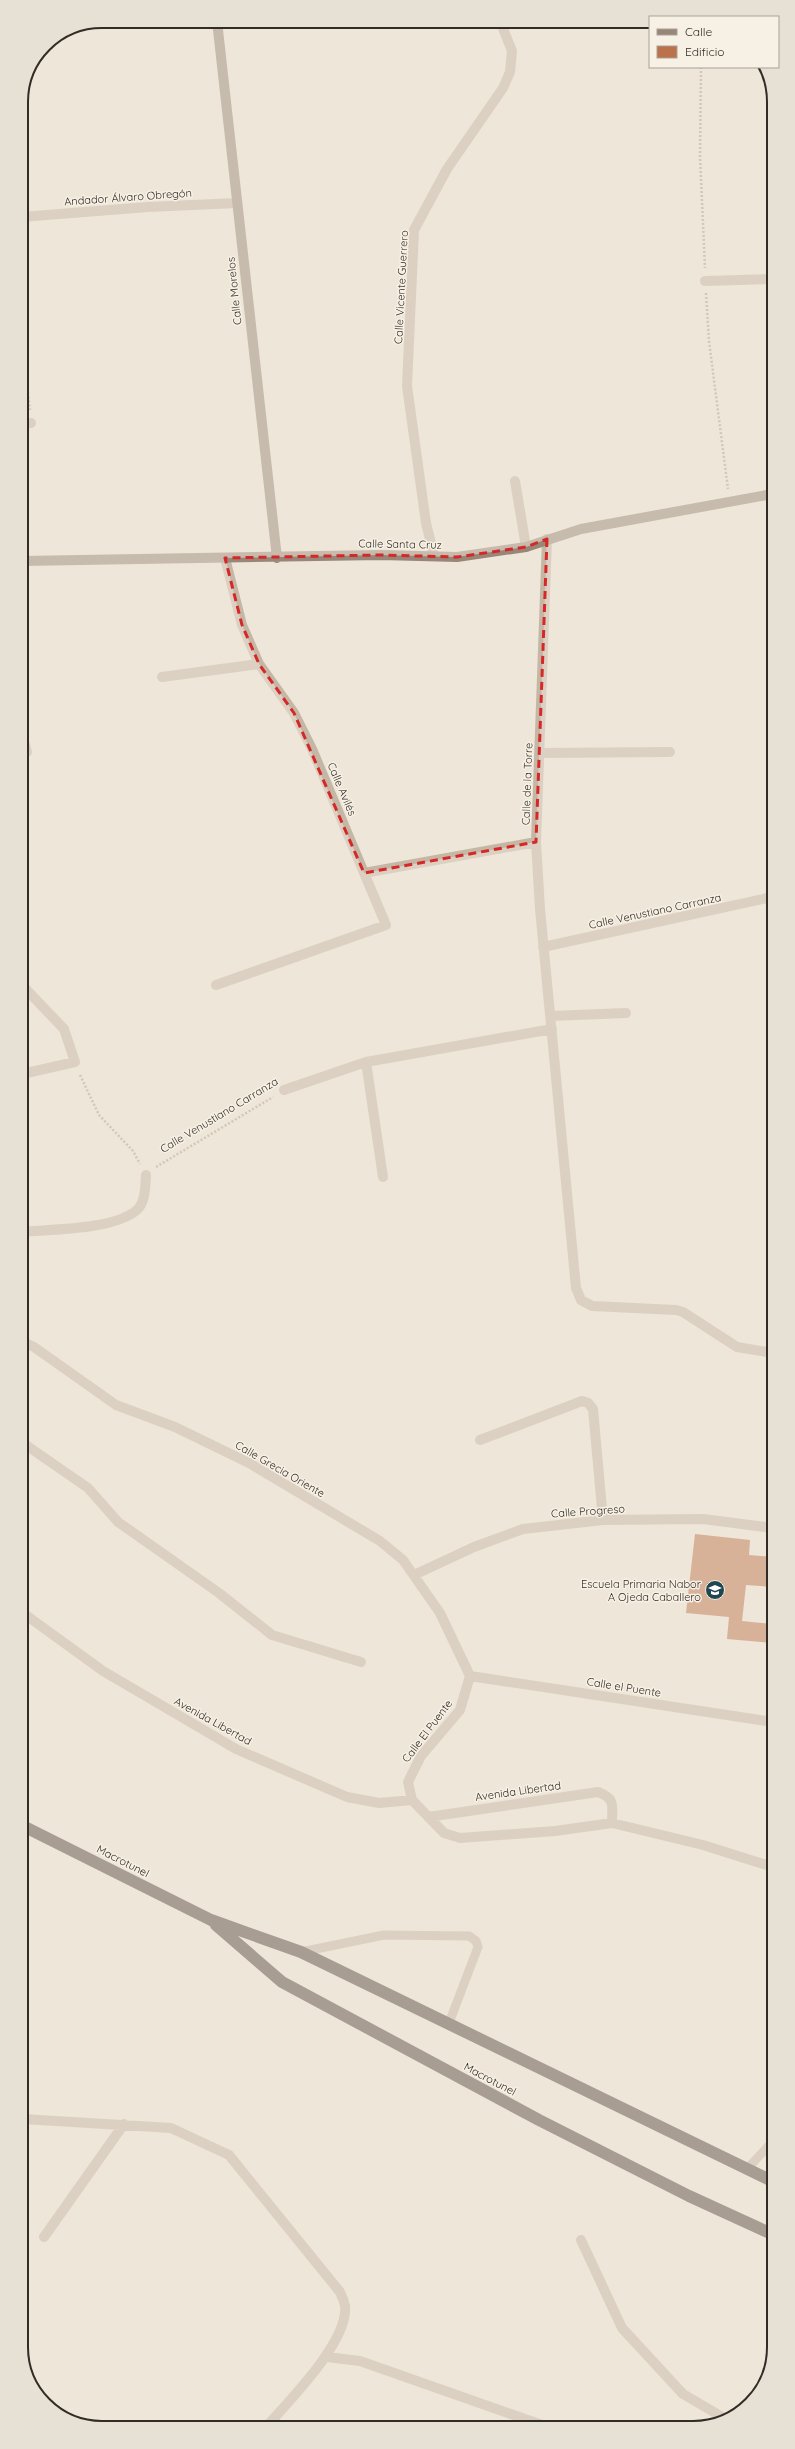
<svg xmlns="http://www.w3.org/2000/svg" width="795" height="2449" font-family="Quicksand,sans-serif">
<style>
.building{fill:#bb714a}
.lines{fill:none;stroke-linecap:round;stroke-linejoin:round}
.path{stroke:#b1a291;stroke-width:2.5;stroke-dasharray:2 2;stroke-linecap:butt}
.lane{stroke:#c5b7a6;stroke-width:9}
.street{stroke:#c5b7a6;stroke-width:10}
.secondary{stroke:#988778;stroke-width:10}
.highway{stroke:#52463e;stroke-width:12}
.marked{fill:none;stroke:#d62828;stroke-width:3;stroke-dasharray:8 5;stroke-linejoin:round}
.labels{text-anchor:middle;stroke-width:3;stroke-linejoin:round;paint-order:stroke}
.street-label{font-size:11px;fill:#322b26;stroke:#f7f0e4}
.poi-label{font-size:11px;fill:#322b26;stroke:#f7f0e4;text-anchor:end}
.rim{fill:none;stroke:#322b26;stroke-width:2}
</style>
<rect width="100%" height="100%" fill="#eee6d9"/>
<path class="building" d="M 695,1534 L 750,1540 L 749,1555 L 773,1557 L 773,1587 L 746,1585 L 742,1621 L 773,1624 L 773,1643 L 727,1639 L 729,1617 L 686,1613 Z"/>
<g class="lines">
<path class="path" d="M 701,67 L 700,156 L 705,268
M 706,293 L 709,341 L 728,489
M 21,337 L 30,410
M 80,1075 L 99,1115 L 133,1151 L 140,1164
M 156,1167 L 273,1097"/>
<path class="lane" d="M 301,1952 L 384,1935 L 469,1936 L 476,1941 L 478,1947 L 449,2023
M 747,2169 L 774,2140"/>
<path class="street" d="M 21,217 L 148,207 L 237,203
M 705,281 L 772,279
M 22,424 L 31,423
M 515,481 L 526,547
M 547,539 L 536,842 L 540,909 L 576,1288 L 581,1300 L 592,1306 L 676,1310 L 683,1312 L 737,1347 L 773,1353
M 434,556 L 426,523 L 407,386 L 414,230 L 447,169 L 503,88 L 510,72 L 512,51 L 500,21
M 162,677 L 259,664
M 22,735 L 27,752
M 540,753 L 670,752
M 364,873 L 536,842
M 543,947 L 772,897
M 22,985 L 64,1029 L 75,1062 L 22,1074
M 216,985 L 386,925 L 312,749 L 294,713 L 259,664 L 242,625 L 225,558
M 551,1016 L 626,1013
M 366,1062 L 383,1177
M 284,1090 L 366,1062 L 552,1029
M 22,1232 C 53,1229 113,1230 137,1210 C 146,1201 145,1186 146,1175
M 23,1342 L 34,1347 L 116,1405 L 175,1427 L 249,1463 L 380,1541 L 403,1560 L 440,1613 L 470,1676
M 480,1440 L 582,1401 L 588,1403 L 593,1409 L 603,1520
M 23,1443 L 88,1488 L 118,1522 L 219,1593 L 272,1635 L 361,1662
M 414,1575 L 474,1547 L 523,1529 L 603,1520 L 703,1519 L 773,1528
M 23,1613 L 103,1671 L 236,1749 L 347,1797 L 379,1803 L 412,1800
M 470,1676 L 460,1710 L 421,1756 L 408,1782 L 412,1800 L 444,1833 L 460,1838 L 555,1831 L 612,1823 L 703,1845 L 773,1867
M 470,1676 L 773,1722
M 428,1817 L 598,1792 C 616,1799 612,1805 612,1823
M 23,2119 L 171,2128 L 229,2155 L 340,2292 C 342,2296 344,2301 345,2306 C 349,2341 288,2402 266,2427
M 44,2237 L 124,2124
M 581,2240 L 622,2328 L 683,2394 L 724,2418
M 327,2357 L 360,2361 L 545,2426"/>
<path class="secondary" d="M 217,21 L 277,558
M 22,561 L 381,555 L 457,557 L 526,547 L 581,529 L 772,494"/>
<path class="highway" d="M 23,1826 L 211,1920 L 301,1952 L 774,2182
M 216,1925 L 282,1982 L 539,2120 L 689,2196 L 774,2235"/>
</g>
<path d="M0 0H795V2449H0ZM 547,539 L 536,842 L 364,873 L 294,713 L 259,664 L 242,625 L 225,558 L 381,555 L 457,557 L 526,547 Z" fill="#eee6d9" fill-opacity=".55" fill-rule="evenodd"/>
<path class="marked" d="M 547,539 L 536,842 L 364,873 L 294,713 L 259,664 L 242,625 L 225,558 L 381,555 L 457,557 L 526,547 Z"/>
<defs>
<g id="school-disc" transform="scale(1)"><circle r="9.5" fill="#20474f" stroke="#f7f0e4"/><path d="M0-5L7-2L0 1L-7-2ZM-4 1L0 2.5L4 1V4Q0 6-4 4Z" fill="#fff"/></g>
</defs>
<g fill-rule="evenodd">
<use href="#school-disc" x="715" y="1590"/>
</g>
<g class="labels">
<g class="street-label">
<text transform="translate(128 197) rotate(-4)" y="4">Andador Álvaro Obregón</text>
<text transform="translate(401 287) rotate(-87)" y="4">Calle Vicente Guerrero</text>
<text transform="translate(234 291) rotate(-96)" y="4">Calle Morelos</text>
<text transform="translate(400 544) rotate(1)" y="4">Calle Santa Cruz</text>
<text transform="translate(527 784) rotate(-88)" y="4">Calle de la Torre</text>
<text transform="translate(342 789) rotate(67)" y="4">Calle Avilés</text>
<text transform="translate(655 911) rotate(-12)" y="4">Calle Venustiano Carranza</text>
<text transform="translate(219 1115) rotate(-31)" y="4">Calle Venustiano Carranza</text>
<text transform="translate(280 1469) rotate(30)" y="4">Calle Grecia Oriente</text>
<text transform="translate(588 1511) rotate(-4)" y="4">Calle Progreso</text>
<text transform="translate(624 1687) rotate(9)" y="4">Calle el Puente</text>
<text transform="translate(213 1721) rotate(29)" y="4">Avenida Libertad</text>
<text transform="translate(427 1731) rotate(-53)" y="4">Calle El Puente</text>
<text transform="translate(518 1791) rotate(-8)" y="4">Avenida Libertad</text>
<text transform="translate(123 1861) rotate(27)" y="4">Macrotunel</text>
<text transform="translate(490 2079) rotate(28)" y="4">Macrotunel</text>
</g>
<g class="poi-label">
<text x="701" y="1588">Escuela Primaria Nabor<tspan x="701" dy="13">A Ojeda Caballero</tspan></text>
</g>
</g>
<path d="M0 0H795V2449H0ZM102 28H693A74 74 0 0 1 767 102V2347A74 74 0 0 1 693 2421H102A74 74 0 0 1 28 2347V102A74 74 0 0 1 102 28Z" fill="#e7e0d5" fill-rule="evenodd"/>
<path class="rim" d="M102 28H693A74 74 0 0 1 767 102V2347A74 74 0 0 1 693 2421H102A74 74 0 0 1 28 2347V102A74 74 0 0 1 102 28Z"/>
<rect x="649" y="16" width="130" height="52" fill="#f7f0e4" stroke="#a8a198"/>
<rect x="657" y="29" width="20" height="6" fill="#988778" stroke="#a8a198"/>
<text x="685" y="36" font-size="12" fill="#322b26">Calle</text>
<rect x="657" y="46" width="20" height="12" fill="#bb714a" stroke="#a8a198"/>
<text x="685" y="56" font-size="12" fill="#322b26">Edificio</text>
</svg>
